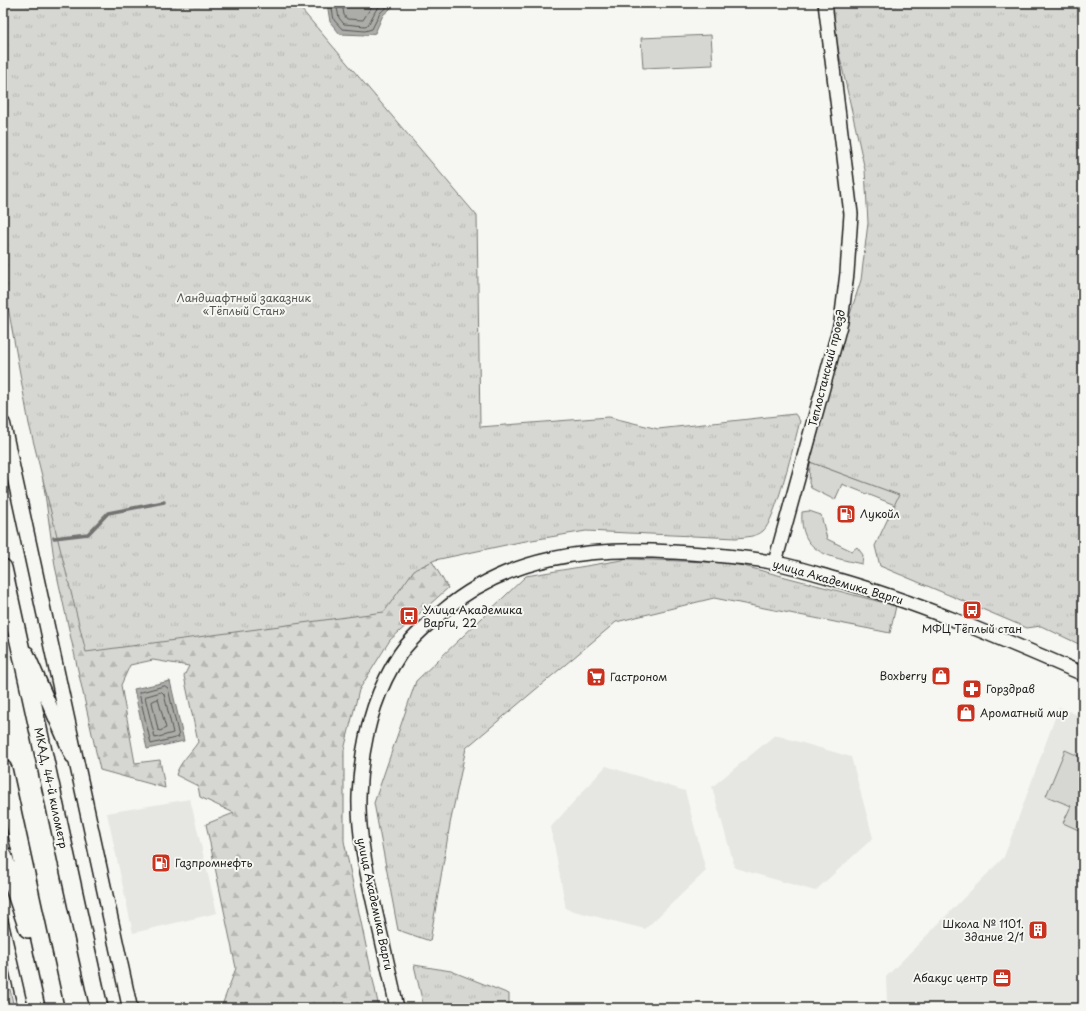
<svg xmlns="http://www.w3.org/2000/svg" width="1086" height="1011" font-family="'Playpen Sans',sans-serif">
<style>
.built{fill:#e6e6e2}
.grass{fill:#d6d6d2;stroke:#797977}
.forest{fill:url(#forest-firs);stroke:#797977}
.park{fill:url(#park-tufts);stroke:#797977}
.water{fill:#acaca9;stroke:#727271}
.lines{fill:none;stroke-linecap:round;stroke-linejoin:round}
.shore{stroke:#565654;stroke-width:1}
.stream{stroke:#727271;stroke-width:3.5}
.street-casing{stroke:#1c1c1c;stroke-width:12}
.secondary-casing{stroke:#1c1c1c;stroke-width:16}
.primary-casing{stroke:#1c1c1c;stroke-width:17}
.highway-casing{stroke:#1c1c1c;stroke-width:20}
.street{stroke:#f6f6f2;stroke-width:9}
.secondary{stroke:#f6f6f2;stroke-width:13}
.primary{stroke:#f6f6f2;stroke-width:14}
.highway{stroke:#f6f6f2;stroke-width:17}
.labels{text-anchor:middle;stroke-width:4;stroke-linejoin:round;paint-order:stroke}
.park-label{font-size:11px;fill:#545453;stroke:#f6f6f2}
.street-label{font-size:11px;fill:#1c1c1c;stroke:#f6f6f2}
.poi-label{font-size:11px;fill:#1c1c1c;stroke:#f6f6f2;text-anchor:start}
</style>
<defs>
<pattern id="forest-firs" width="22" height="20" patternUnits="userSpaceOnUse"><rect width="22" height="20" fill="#d6d6d2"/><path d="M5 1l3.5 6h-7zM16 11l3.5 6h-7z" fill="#b7b7b4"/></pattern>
<pattern id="park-tufts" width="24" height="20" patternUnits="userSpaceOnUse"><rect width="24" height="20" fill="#d6d6d2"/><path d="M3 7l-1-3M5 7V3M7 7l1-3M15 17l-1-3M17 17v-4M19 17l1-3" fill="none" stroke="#b7b7b4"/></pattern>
</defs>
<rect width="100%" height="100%" fill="#f6f6f2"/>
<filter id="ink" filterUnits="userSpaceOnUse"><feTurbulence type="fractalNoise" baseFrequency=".025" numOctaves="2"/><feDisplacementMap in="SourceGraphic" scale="8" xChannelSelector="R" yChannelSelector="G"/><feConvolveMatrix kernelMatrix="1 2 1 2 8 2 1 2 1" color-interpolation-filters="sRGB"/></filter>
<g filter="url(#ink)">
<path class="built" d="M 1059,707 L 1083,717 L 1083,1008 L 897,1008 L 887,1002 L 886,977 L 1004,857 Z
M 775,735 L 851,757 L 873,838 L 815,891 L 735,868 L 712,787 Z
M 606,766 L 685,791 L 706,871 L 645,929 L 566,909 L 551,827 Z
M 190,799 L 217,913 L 133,933 L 107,813 Z"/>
<path class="grass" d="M 711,35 L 713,65 L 643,68 L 641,38 Z
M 810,462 L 900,495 L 895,505 L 842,484 L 835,500 L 811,488 L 809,483 Z
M 809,511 L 821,515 L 827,539 L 852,551 L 857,547 L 863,555 L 862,564 C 830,557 799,553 802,512 Z
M 1065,750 L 1083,758 L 1083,832 L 1063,823 L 1071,806 L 1046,796 Z
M 10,989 L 14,1008 L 3,1008 L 3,991 Z"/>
<path class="forest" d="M 3,3 L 275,57 L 437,169 L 438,430 L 412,528 L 448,588 L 390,640 L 359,690 L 344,750 L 344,841 L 379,1008 L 221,1008 L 236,968 L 206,824 L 234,813 L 200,797 L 198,786 L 176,775 C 179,763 191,753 198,742 L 184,676 L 189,666 L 153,660 L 130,665 L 121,685 L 135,763 L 160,760 L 165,788 L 100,770 L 55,566 L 24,342 Z"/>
<path class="park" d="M 3,3 L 296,3 L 477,216 L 480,427 L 609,417 L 658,429 L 795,414 L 800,421 C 795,440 775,522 763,531 C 756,537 745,537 736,538 L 586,531 L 520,542 L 435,560 L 414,570 L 384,612 L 86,652 L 29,424 L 3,279 Z
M 830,3 L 1083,3 L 1083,646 L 1041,626 L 1027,628 L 880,566 L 875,546 L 899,495 L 810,462 L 845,330 L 861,280 L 868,223 L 865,170 L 838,49 Z
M 628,559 L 732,563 L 896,606 L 890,633 L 714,598 L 616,622 L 466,748 L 450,824 L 430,941 L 398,930 L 374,803 L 416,681 L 526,576 Z
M 414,965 L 451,971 L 509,994 L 509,1008 L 490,1008 L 473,1005 L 472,1008 L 424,1008 Z"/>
<path class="water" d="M 327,3 L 397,3 L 383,15 L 375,33 L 366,35 L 340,34 L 330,22 Z
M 170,681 L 184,741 L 147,749 L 134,689 Z"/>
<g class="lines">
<path class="shore" d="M 331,3 L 334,20 L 342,29 L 365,31 L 372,29 L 380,13 L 391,3
M 336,3 L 339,18 L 344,24 L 365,26 L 368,25 L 376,10 L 383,3
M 342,3 L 344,15 L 347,19 L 363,20 L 374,3
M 165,686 L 168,688 L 179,737 L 151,744 L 139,693 Z
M 162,692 L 164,694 L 173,733 L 155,738 L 145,697 Z
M 158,699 L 166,728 L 160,731 L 158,730 L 152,702 Z"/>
<path class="stream" d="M 54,538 L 88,534 L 108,513 L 164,502"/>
<g class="street-casing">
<path id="street" d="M 3,921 L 23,1008"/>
</g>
<g class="secondary-casing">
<path id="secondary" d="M 775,562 L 841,322 L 847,273 L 851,214 L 825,3
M 27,653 L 72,756
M 397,1008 C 390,974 382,940 374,905 C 366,869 358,833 359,796 C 361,746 372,696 400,654 C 411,638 428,624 443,611 C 508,556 589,547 672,552 C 705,554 739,556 771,562 C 793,566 814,573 835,579 C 920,603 1002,639 1083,674"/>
</g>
<g class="primary-casing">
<path id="primary" d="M 3,424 L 130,1008"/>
</g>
<g class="highway-casing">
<path id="highway" d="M 3,568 L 99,1008
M 3,769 L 55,1008
M 3,855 L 28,929"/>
</g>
<use href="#street" class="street"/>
<use href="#secondary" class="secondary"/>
<use href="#primary" class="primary"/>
<use href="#highway" class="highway"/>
</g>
</g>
<defs>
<g id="fuel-square" transform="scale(1)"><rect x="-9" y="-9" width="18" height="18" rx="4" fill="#c8321e" stroke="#f6f6f2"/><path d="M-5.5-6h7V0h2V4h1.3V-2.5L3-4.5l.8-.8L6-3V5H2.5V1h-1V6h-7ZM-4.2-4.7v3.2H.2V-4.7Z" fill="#fff"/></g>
<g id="bus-square" transform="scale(1)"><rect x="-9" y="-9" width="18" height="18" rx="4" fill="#c8321e" stroke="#f6f6f2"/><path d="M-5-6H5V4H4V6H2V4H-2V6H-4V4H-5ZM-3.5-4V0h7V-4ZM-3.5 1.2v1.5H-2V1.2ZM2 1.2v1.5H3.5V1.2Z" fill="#fff"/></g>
<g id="shop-square" transform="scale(1)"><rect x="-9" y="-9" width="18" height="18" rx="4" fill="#c8321e" stroke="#f6f6f2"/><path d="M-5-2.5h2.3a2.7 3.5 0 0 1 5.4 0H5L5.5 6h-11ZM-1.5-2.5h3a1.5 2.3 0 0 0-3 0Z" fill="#fff"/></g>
<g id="supermarket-square" transform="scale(1)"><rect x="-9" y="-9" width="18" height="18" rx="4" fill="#c8321e" stroke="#f6f6f2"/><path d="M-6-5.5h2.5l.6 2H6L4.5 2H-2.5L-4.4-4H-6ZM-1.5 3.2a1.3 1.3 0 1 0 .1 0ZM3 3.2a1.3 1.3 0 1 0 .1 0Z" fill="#fff"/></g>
<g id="pharmacy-square" transform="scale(1)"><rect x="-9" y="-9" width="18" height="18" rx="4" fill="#c8321e" stroke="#f6f6f2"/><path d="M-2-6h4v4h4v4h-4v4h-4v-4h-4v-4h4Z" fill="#fff"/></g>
<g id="building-square" transform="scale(1)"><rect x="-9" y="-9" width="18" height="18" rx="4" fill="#c8321e" stroke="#f6f6f2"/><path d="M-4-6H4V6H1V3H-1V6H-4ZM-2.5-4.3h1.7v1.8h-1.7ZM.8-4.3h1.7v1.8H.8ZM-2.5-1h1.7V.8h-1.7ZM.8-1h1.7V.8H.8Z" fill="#fff"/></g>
<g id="office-square" transform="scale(1)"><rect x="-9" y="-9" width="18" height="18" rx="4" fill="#c8321e" stroke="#f6f6f2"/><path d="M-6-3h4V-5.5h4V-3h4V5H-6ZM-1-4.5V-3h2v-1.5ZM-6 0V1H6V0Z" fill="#fff"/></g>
</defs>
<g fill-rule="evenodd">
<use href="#fuel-square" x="846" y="514"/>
<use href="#bus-square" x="972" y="610"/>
<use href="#bus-square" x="409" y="616"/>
<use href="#shop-square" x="941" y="676"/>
<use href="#supermarket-square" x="596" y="677"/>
<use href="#pharmacy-square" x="972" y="689"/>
<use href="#shop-square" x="966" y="713"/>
<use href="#fuel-square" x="161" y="863"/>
<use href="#building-square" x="1038" y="930"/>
<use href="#office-square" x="1002" y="978"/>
</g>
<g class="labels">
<g class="park-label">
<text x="244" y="302">Ландшафтный заказник<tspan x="244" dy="13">«Тёплый Стан»</tspan></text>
</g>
<g class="street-label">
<text transform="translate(827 368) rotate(-76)" y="4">Теплостанский проезд</text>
<text transform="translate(838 582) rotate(16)" y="4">улица Академика Варги</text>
<text transform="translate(51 788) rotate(78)" y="4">МКАД, 44-й километр</text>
<text transform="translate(375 904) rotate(78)" y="4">улица Академика Варги</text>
</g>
<g class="poi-label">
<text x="860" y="518">Лукойл</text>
<text x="423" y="614">Улица Академика<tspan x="423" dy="13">Варги, 22</tspan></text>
<text x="972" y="633" text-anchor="middle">МФЦ Тёплый стан</text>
<text x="927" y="680" text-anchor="end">Boxberry</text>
<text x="610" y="681">Гастроном</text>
<text x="986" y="693">Горздрав</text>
<text x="980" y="717">Ароматный мир</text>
<text x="175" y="867">Газпромнефть</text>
<text x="1024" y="928" text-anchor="end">Школа № 1101.<tspan x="1024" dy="13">Здание 2/1</tspan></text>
<text x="988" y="982" text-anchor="end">Абакус центр</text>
</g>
</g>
<rect width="1086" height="1011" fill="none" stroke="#f6f6f2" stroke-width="16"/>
<rect x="8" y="8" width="1070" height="995" fill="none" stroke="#1c1c1c" stroke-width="1.5" filter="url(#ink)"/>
</svg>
